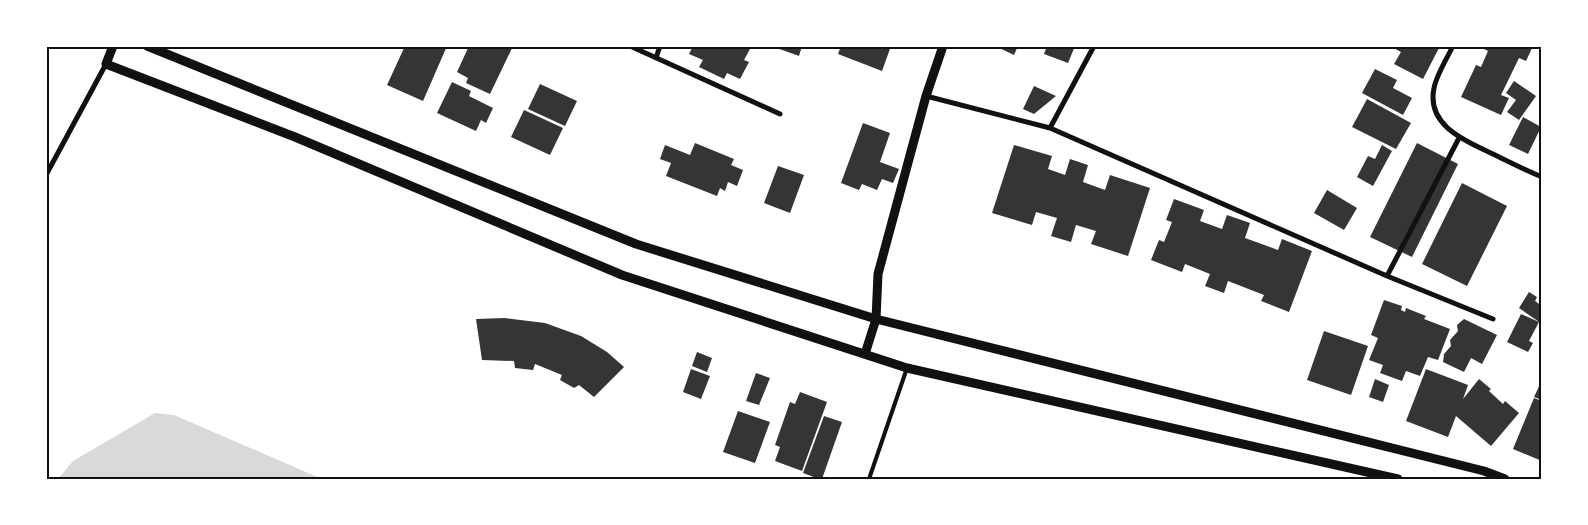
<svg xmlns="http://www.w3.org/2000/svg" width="1588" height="525" font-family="'Fira Sans',sans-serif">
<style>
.water{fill:#d9d9d9}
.building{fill:#353535}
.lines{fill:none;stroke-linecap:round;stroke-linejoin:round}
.service{stroke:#111;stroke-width:4}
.minor{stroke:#111;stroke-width:5}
.tertiary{stroke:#111;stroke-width:9}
.neatline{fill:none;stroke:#111;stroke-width:2}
</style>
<rect width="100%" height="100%" fill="#fff"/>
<path class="water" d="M 155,413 L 174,415 L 322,479 L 58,479 L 73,461 Z"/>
<path class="building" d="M 405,46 L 447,46 L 423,101 L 387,85 Z
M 469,46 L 513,46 L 490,94 L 466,83 L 468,78 L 457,72 Z
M 693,46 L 744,46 L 750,49 L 744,60 L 749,62 L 740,79 L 727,73 L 724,79 L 699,67 L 703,60 L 689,54 Z
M 771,46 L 802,46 L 799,56 Z
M 841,46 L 891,46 L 882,71 L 838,54 Z
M 995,46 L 1018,46 L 1014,55 Z
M 1047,46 L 1075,46 L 1068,63 L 1044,54 Z
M 1390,46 L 1440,46 L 1423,79 L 1394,64 L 1401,52 Z
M 1485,46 L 1533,46 L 1526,61 L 1519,58 L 1501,95 L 1509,98 L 1501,115 L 1461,97 L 1476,65 L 1481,67 L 1488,51 L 1484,49 Z
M 1375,69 L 1397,80 L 1393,88 L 1412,98 L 1403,115 L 1362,93 Z
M 1514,81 L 1536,96 L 1519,120 L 1507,112 L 1516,100 L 1506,93 Z
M 452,82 L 471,91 L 469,96 L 493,108 L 486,123 L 481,120 L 476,131 L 437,113 Z
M 540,84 L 577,101 L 565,126 L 528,109 Z
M 1034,86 L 1056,96 L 1034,114 L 1023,109 Z
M 1367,99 L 1411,123 L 1396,149 L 1352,127 Z
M 524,110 L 563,128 L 550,155 L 511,137 Z
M 1523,117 L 1541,127 L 1528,154 L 1509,145 Z
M 863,123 L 890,133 L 880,162 L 899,169 L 893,183 L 882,179 L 877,190 L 862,184 L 859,190 L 841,183 Z
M 695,143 L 734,159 L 731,165 L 743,170 L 737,186 L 728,182 L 725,191 L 720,188 L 717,196 L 666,176 L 671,163 L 660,159 L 665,145 L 690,155 Z
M 1417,143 L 1458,164 L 1412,257 L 1370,237 Z
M 1014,145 L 1052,156 L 1048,169 L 1065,175 L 1070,159 L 1088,165 L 1083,182 L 1105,190 L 1110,175 L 1150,188 L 1128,256 L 1091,244 L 1096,231 L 1076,225 L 1071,242 L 1051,236 L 1057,218 L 1036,212 L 1032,225 L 992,213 Z
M 1382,145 L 1392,151 L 1373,186 L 1357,177 L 1368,156 L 1375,159 Z
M 778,166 L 804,175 L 790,213 L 764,203 Z
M 1462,183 L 1507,206 L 1467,286 L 1422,264 Z
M 1327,190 L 1357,208 L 1344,230 L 1314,213 Z
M 1174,199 L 1204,210 L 1200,221 L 1222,229 L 1227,215 L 1250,223 L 1245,238 L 1278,250 L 1282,239 L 1312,251 L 1289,312 L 1261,301 L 1264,295 L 1228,281 L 1224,293 L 1205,286 L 1210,274 L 1185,264 L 1182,272 L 1151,260 L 1159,240 L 1164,242 L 1172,222 L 1166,220 Z
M 1529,292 L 1537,297 L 1535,301 L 1542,306 L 1542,324 L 1519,308 Z
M 1384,300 L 1402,306 L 1401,310 L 1405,312 L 1406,308 L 1426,316 L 1424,319 L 1450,329 L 1438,360 L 1428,357 L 1420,376 L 1406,371 L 1402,381 L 1380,373 L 1383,365 L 1369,360 L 1378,338 L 1371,335 Z
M 1521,314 L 1539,322 L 1529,341 L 1533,343 L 1528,352 L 1507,342 Z
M 505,318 L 545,323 L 581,336 L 607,352 L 624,367 L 594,397 L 579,385 L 574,388 L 560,380 L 562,375 L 535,364 L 533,370 L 515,368 L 514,361 L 482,360 L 476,319 Z
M 1464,319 L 1497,335 L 1482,364 L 1471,358 L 1464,372 L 1443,362 L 1444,354 L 1451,346 L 1450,340 L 1458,331 L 1457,325 Z
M 1324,331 L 1368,346 L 1351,395 L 1307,380 Z
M 697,352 L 712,358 L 707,372 L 692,366 Z
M 691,369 L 710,376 L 701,399 L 683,392 Z
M 1426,369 L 1468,385 L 1463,399 L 1479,379 L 1491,389 L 1489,391 L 1503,404 L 1505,401 L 1519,413 L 1491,446 L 1456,416 L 1448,437 L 1406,421 Z
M 756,373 L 770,378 L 759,405 L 746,401 Z
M 1375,379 L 1389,385 L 1383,402 L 1369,397 Z
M 1542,380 L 1542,400 L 1534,397 Z
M 800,392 L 827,402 L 802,471 L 775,461 L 780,447 L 775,445 L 790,402 L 795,404 Z
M 1534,398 L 1542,401 L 1542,461 L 1513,449 Z
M 738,411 L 770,422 L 755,463 L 723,452 Z
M 824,416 L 842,422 L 822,479 L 819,479 L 803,473 Z"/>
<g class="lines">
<path class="service" d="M 869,479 L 907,368"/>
<path class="minor" d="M 630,46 L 780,114
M 1453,46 C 1447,58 1436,76 1434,88 C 1426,126 1466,141 1493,154 C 1509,162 1525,170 1542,177
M 656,58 L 660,46
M 926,96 L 1050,128 L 1094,46
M 1050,128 L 1387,276 L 1493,319
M 46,175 L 106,64
M 1387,276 L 1459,138"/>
<path class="tertiary" d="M 113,46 L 106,64 L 295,137 L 622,275 L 907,368 L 1398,479
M 147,46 L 636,244 L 876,319 L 1484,471 L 1505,479
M 865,354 L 876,319 L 878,274 L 926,96 L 943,46"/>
</g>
<rect width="1588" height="525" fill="none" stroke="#ffffff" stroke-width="95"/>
<rect x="48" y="48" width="1492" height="430" class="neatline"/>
</svg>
